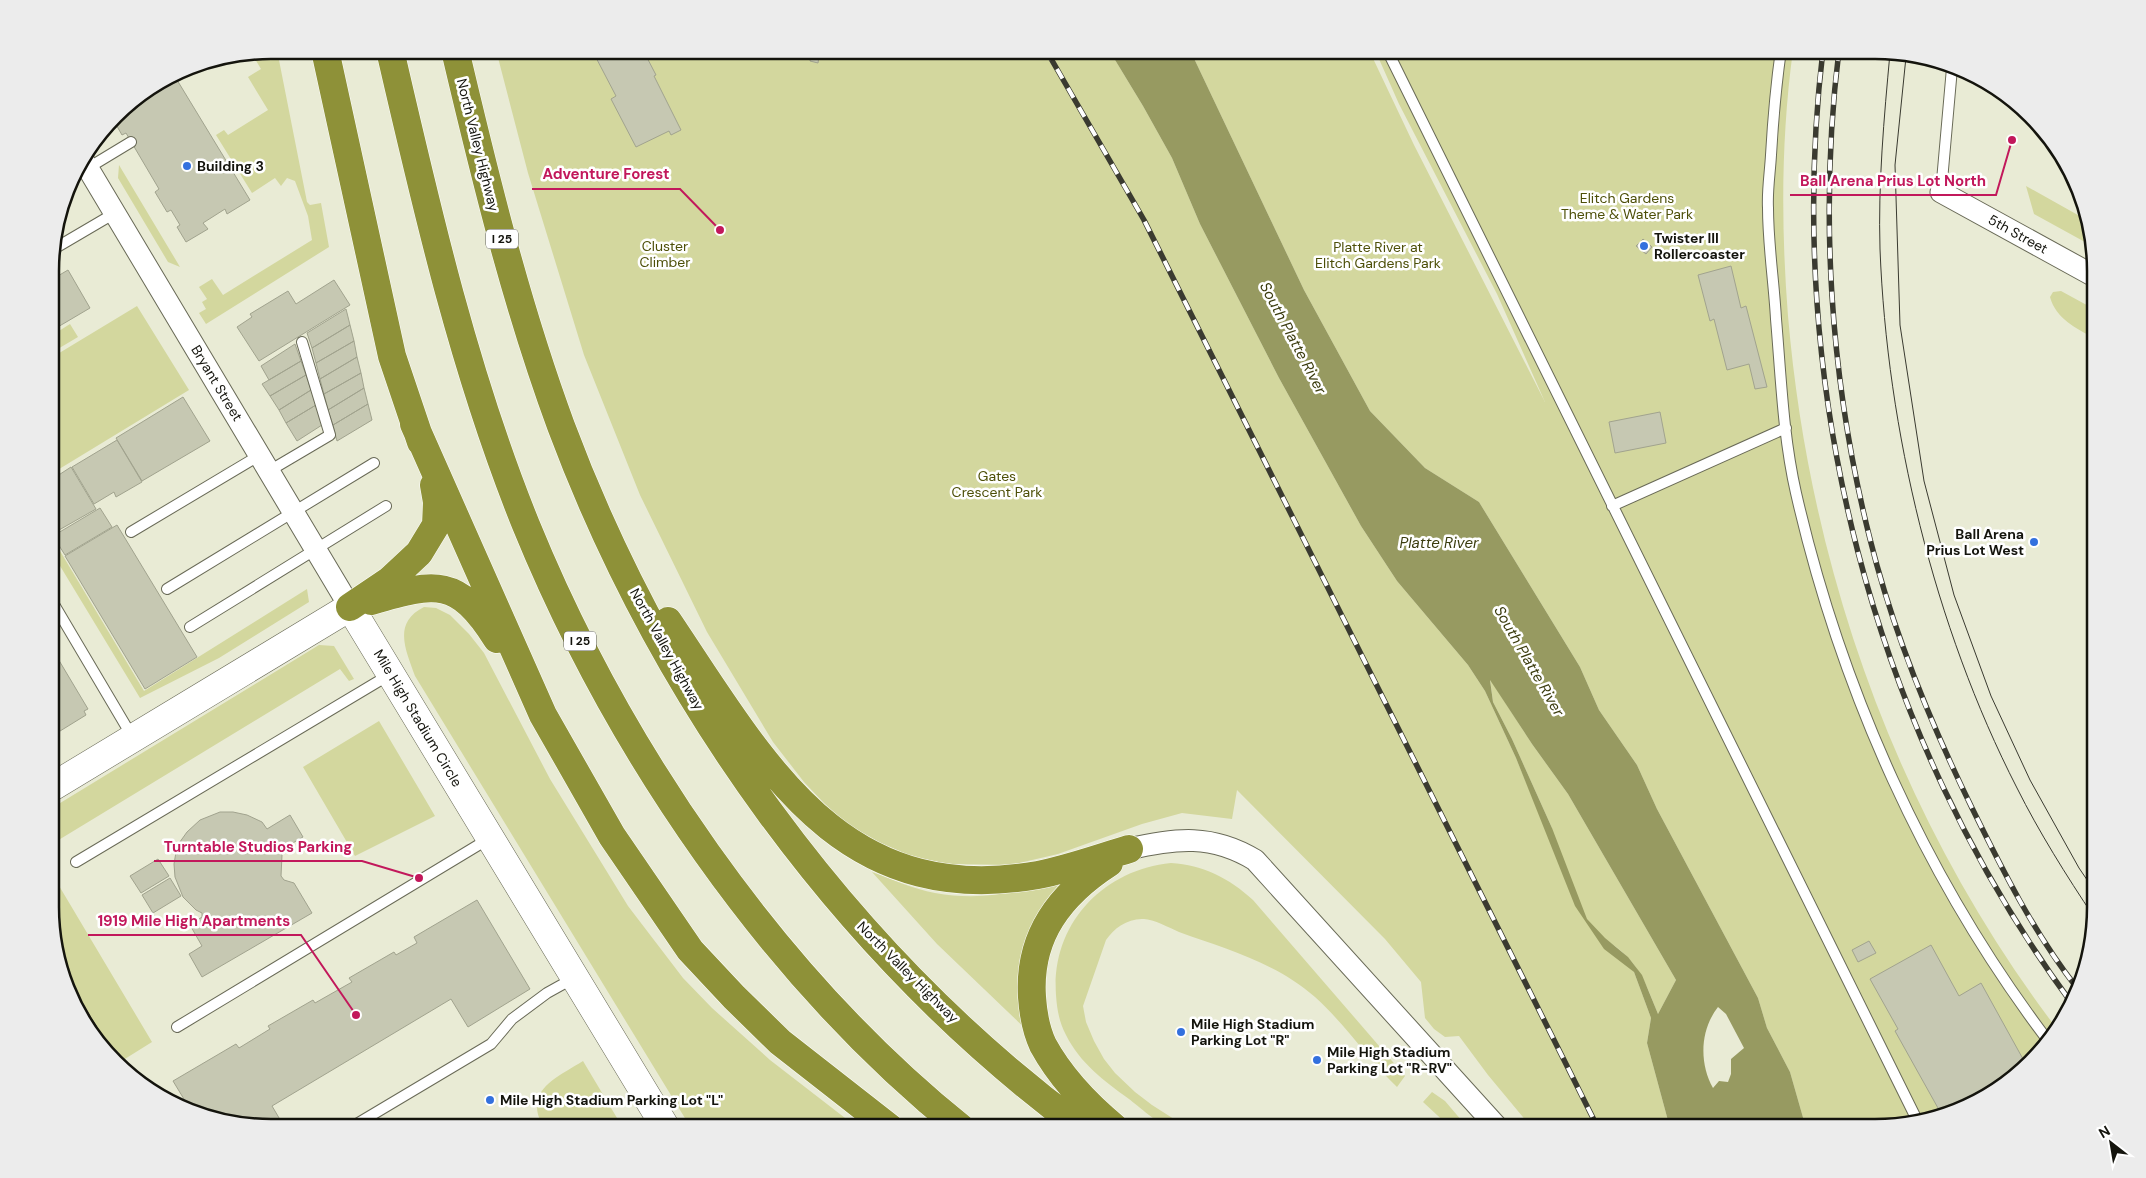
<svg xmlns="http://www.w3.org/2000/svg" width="2146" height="1178" font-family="'DM Sans',sans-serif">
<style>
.green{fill:#d3d79e}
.water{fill:#979a61;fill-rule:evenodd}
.building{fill:#c6c8b2;stroke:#a1a38e}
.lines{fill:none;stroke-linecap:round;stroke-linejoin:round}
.lane-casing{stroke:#696a57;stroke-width:12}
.street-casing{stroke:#696a57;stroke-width:23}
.secondary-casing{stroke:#696a57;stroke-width:29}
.highway-casing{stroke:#fff;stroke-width:29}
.lane{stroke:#fff;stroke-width:10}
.street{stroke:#fff;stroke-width:21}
.secondary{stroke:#fff;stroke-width:28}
.highway{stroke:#8e9138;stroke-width:28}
.tram{stroke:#3a3a30;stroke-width:1}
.rail-casing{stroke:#3a3a30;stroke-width:5.5}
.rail{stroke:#fff;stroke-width:4;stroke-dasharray:11;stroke-linecap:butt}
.poi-dot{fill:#3370de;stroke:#fff;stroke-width:2}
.labels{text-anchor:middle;stroke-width:5;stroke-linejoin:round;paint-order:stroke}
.shield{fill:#fff;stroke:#5a5a56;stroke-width:1}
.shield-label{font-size:12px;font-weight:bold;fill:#14140d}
.street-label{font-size:14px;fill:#14140d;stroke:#fff}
.poi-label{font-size:14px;font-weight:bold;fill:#14140d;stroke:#fff;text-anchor:start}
.park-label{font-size:14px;fill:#4d4f08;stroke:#fff}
.water-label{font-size:15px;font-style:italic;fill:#3b3c0e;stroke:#fff}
.rim{fill:none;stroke:#14140d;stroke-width:2.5}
.leader{fill:none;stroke:#c2185b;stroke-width:2}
.callout-dot{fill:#c2185b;stroke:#fff;stroke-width:2}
.callout-label{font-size:15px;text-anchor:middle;font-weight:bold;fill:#c2185b;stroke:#fff;stroke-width:5;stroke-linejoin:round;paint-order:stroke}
</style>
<rect width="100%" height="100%" fill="#e9ebd5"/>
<path class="green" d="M 271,50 L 277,50 L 307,202 L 310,205 L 321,203 L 329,247 L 206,324 L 199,313 L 206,309 L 202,302 L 207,299 L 199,287 L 212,279 L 223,295 L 312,240 L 308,216 L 295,181 L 287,178 L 281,186 L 275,178 L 252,193 L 216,135 L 224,130 L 228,135 L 268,110 L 248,77 L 261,69 L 252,54 Z
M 496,50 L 1109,50 L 1143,106 L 1172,158 L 1200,224 L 1279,378 L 1361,526 L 1397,581 L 1468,665 L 1485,691 L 1516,758 L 1551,842 L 1552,828 L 1512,739 L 1493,702 L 1490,679 L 1532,744 L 1568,794 L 1676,980 L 1658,1014 C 1645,981 1638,960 1606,940 L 1634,972 L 1651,1018 L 1647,1043 L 1670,1128 L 1532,1128 L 1488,1075 L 1459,1036 L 1445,1037 L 1434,1029 L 1425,1018 L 1421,982 L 1385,939 L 1237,790 L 1232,819 L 1182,813 L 1142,824 L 1058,854 L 1011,865 L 949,864 L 913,857 L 879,842 L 840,820 L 804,782 L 773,742 L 707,632 L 640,495 L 584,355 L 528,173 Z
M 1190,50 L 1369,50 L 1414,145 L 1545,402 L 1497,294 L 1399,104 L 1375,50 L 1793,50 C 1781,138 1781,228 1788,316 C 1810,574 1900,822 2057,1029 L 2041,1053 L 1998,1091 L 1946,1116 L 1889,1128 L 1806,1128 L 1790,1072 L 1767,1028 L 1758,998 L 1657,809 L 1637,765 L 1599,710 L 1580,667 L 1479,502 L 1425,468 L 1370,411 L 1304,290 Z
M 119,165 L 180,267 L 168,262 L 118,178 Z
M 2026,186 L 2085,219 L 2094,247 L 2034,214 Z
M 2061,291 L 2094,309 L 2094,338 C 2076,328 2056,319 2050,297 L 2053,292 Z
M 137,306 L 189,390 L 51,474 L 51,358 Z
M 70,324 L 78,337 L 51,353 L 51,336 Z
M 51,536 L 144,691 L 307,589 L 309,602 L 219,658 L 140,698 L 51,551 Z
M 424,607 L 436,608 L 450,615 L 469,634 L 484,653 L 550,779 L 628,906 L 683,978 L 712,1008 L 770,1060 L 858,1128 L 691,1128 L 415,676 C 406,650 392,623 424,607 Z
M 319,645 L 334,646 L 354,679 L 349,681 L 340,669 L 52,844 L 52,808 Z
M 379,721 L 435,816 L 355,856 L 303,767 Z
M 1171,863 C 1203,865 1229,878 1253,900 L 1405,1076 L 1397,1087 C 1368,1059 1345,1024 1315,997 C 1277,963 1226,949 1179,932 C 1170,928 1153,919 1144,919 C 1128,918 1114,928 1106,940 L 1083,1006 L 1086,1022 L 1094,1041 L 1104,1059 L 1115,1073 L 1135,1092 L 1152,1105 L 1188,1128 C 1183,1128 1175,1129 1169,1128 C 1161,1126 1137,1105 1129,1099 C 1104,1081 1080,1063 1066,1035 C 1059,1022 1057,1009 1056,995 C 1051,925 1102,870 1171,863 Z
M 1085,868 L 1054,897 L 1031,1034 L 937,944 L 872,872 C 892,879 913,889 935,893 C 990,903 1035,889 1085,868 Z
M 52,874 L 152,1042 L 120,1062 L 95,1041 L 67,991 L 52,936 Z
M 583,1061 L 623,1128 L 544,1128 C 522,1091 556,1078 583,1061 Z
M 1432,1092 L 1445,1101 L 1468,1128 L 1451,1128 L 1423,1102 Z"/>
<path class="water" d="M 1109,50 L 1190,50 L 1304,290 L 1370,411 L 1425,468 L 1479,502 L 1580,667 L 1599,710 L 1637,765 L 1657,809 L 1758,998 L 1767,1028 L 1790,1072 L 1806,1128 L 1670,1128 L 1647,1043 L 1651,1018 L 1634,972 L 1604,949 L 1575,906 L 1516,758 L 1485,691 L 1468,665 L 1397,581 L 1361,526 L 1279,378 L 1200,224 L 1172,158 L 1143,106 ZM 1490,680 L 1532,744 L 1568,794 L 1676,980 L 1658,1014 L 1642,975 L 1628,957 L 1605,938 L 1587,919 L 1552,828 L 1512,739 L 1493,702 ZM 1718,1007 L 1726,1014 L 1744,1048 L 1731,1059 L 1731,1074 L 1728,1082 L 1719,1081 L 1713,1088 C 1699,1063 1700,1030 1718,1007 Z"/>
<path class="building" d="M 592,50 L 643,50 L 656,75 L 654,76 L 681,130 L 671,135 L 669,131 L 636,147 L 611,99 L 616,96 Z
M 1722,50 L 1754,50 L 1744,55 L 1736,56 Z
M 811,55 L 819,56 L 818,63 L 810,61 Z
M 174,75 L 250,200 L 227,214 L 225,209 L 203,223 L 208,229 L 186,242 L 177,227 L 180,225 L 171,210 L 167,212 L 155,192 L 159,189 L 126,133 L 122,135 L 114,121 L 117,119 L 116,117 L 125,105 Z
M 1643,239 L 1652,247 L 1646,254 L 1636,246 Z
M 1731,266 L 1741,308 L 1746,306 L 1767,387 L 1755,389 L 1749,364 L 1727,370 L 1714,319 L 1710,321 L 1698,275 Z
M 68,270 L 90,308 L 51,331 L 51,280 Z
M 334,280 L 350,305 L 259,361 L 237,327 L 252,317 L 250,314 L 288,291 L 296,304 Z
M 346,309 L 350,325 L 312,348 L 307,333 Z
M 350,325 L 354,341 L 316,363 L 312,348 Z
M 354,341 L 357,357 L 320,379 L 316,363 Z
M 295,344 L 301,361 L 269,380 L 261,366 Z
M 357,357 L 361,373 L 324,394 L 320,379 Z
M 301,361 L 306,375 L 270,396 L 262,384 Z
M 361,373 L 364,388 L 328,410 L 324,394 Z
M 306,375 L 311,390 L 279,410 L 270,396 Z
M 364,388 L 368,404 L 333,425 L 328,410 Z
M 311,390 L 316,405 L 286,423 L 279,410 Z
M 183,397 L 210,441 L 142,481 L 116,438 Z
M 368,404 L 372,420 L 337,441 L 333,425 Z
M 316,405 L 322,425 L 297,441 L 286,423 Z
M 1660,412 L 1666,443 L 1615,453 L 1609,422 Z
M 117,440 L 142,482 L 116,497 L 114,492 L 94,504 L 72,467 Z
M 71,467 L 96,509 L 52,534 L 51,480 Z
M 100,508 L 112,527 L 65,555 L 53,536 Z
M 117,525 L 197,657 L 145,689 L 65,556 Z
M 51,647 L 88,709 L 84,711 L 86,715 L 52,736 Z
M 220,812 L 233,812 L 247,815 L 262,822 L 267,829 L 290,815 L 303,837 L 279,851 L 282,855 L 281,876 L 284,880 L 294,883 L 312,913 L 202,977 L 189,954 L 202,946 L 190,925 L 202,917 L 202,913 L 196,910 L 183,897 L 175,877 L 174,864 L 177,846 L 187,832 L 200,820 Z
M 158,859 L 169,876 L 141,893 L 130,876 Z
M 170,878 L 181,896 L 153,913 L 142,895 Z
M 477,900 L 530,989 L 468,1027 L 451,999 L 272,1106 L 285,1128 L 271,1128 L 190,1109 L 173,1081 L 236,1044 L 239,1048 L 270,1029 L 268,1026 L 313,1000 L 315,1003 L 352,982 L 349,978 L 394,952 L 396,955 L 417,943 L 414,937 Z
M 1869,941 L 1876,953 L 1858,962 L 1852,950 Z
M 1931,945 L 1959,996 L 1981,983 L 2023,1059 L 2030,1055 L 2033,1060 L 1998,1091 L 1943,1117 L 1895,1031 L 1898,1029 L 1870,979 Z"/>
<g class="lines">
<g class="lane-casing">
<path id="lane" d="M 1387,50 L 1918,1122
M 1781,50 C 1776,85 1773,120 1771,155 C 1770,173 1767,191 1768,208 C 1768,245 1774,282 1776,319 C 1781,377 1783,436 1796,493 C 1841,690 1926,880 2049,1042
M 88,168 L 131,142
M 1941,192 L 1952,68
M 52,250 L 115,213
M 269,471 L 330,435 L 302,342
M 1612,506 L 1786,428
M 131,532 L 260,455
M 167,589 L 374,463
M 52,601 L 133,738
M 190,627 L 386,506
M 76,862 L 389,675
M 66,988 L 102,1046
M 177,1027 L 490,838
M 350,1128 L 491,1044 L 512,1019 L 547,993 L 574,978"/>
</g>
<g class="street-casing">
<path id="street" d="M 83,160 L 350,607
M 1941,192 L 2094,276
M 1129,849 C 1176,838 1212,834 1255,860 L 1498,1128"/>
</g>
<g class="secondary-casing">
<path id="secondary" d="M 52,787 L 350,607 L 666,1128"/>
</g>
<g class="highway-casing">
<path id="highway" d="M 325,50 L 392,356 L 421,442
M 390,50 C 427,210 464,372 526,525 C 617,748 772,976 961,1128
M 455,50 C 485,177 516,304 561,426 C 663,699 846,954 1081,1128
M 414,424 L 543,715 L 612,836 L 690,950 L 734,997 L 780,1042 L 890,1128
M 371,601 C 436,582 458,577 497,639
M 350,607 L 390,580 L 419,553 L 436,525 L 437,502 L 434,485
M 668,621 C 763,762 839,910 1038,875 C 1069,869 1099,858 1129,849
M 1109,863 C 1061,894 1028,935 1032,997 C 1033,1012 1036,1030 1043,1045 C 1061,1078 1086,1104 1115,1128"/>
</g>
<use href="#lane" class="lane"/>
<use href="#street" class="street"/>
<use href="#secondary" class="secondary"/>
<use href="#highway" class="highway"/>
<path class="tram" d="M 1890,53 C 1884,118 1878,184 1880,249 C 1887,430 1934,626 2017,788 C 2039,832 2066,875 2094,917
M 1906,57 L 1895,165 L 1900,325 L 1924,481 L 1954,595 L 1991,696 L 2030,780 L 2079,868 L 2096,893"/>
<g class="rail-casing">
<path id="rail" d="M 1046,50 L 1144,220 L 1598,1128
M 1823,50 C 1783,384 1872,733 2073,1005
M 1839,50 C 1819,212 1830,381 1870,539 C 1893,632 1930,722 1972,808 C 2003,871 2034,933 2077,988"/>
</g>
<use href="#rail" class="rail"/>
</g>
<g class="poi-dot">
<circle cx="187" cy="166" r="5"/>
<circle cx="1644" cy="246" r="5"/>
<circle cx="2034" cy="542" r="5"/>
<circle cx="1181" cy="1032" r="5"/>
<circle cx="1317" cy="1060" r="5"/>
<circle cx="490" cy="1100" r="5"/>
</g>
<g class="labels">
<g class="shield">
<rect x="486" y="229.5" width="32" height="19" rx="4"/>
<rect x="564" y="631.5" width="32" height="19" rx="4"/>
</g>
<g class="shield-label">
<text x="502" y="243">I 25</text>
<text x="580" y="645">I 25</text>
</g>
<g class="street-label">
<text transform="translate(478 145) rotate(76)" y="5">North Valley Highway</text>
<text transform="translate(2018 234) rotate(29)" y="5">5th Street</text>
<text transform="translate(217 383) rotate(59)" y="5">Bryant Street</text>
<text transform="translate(667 649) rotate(61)" y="5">North Valley Highway</text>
<text transform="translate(418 718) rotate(59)" y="5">Mile High Stadium Circle</text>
<text transform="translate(908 972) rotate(45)" y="5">North Valley Highway</text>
</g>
<g class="poi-label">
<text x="197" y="171">Building 3</text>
<text x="1654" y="243">Twister III<tspan x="1654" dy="16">Rollercoaster</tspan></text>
<text x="2024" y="539" text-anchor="end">Ball Arena<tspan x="2024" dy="16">Prius Lot West</tspan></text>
<text x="1191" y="1029">Mile High Stadium<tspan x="1191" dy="16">Parking Lot "R"</tspan></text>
<text x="1327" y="1057">Mile High Stadium<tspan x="1327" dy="16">Parking Lot "R-RV"</tspan></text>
<text x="500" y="1105">Mile High Stadium Parking Lot "L"</text>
</g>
<g class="park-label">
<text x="1627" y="203">Elitch Gardens<tspan x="1627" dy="16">Theme &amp; Water Park</tspan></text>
<text x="665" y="251">Cluster<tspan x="665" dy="16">Climber</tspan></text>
<text x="1378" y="252">Platte River at<tspan x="1378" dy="16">Elitch Gardens Park</tspan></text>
<text x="997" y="481">Gates<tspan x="997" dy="16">Crescent Park</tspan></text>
</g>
<g class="water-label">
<text transform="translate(1293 338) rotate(62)" y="5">South Platte River</text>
<text x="1439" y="548">Platte River</text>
<text transform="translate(1529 661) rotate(60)" y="5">South Platte River</text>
</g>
</g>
<path d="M0 0H2146V1178H0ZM271 59H1875A212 212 0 0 1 2087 271V907A212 212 0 0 1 1875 1119H271A212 212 0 0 1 59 907V271A212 212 0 0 1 271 59Z" fill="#ececec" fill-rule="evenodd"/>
<path class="rim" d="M271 59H1875A212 212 0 0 1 2087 271V907A212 212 0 0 1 1875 1119H271A212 212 0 0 1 59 907V271A212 212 0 0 1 271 59Z"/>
<path class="leader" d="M720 230L680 189H532M2012 140L1996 195H1790M419 878L362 861H154M356 1015L301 935H88"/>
<g class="callout-dot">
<circle cx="720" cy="230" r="5"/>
<circle cx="2012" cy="140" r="5"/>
<circle cx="419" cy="878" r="5"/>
<circle cx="356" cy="1015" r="5"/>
</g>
<g class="callout-label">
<text x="606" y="179">Adventure Forest</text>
<text x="1893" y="186">Ball Arena Prius Lot North</text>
<text x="258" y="852">Turntable Studios Parking</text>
<text x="194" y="926">1919 Mile High Apartments</text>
</g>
<g transform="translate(2111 1143) rotate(329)" stroke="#ffffff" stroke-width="4" paint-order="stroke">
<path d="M0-4L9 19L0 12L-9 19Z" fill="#14140d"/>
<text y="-8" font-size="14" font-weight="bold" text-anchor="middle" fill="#14140d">N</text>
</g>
</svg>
